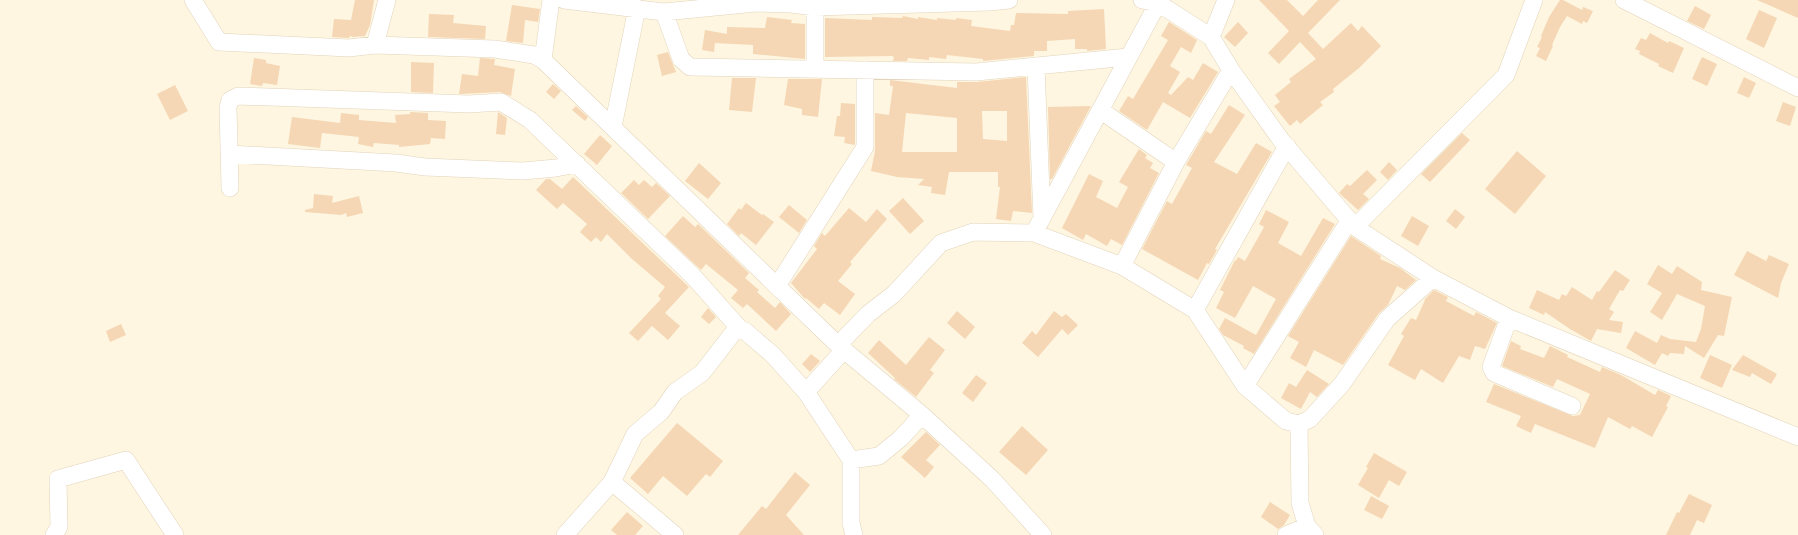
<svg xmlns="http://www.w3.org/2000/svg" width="1798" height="535" font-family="Ubuntu,sans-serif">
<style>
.building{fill:#f5d7b5;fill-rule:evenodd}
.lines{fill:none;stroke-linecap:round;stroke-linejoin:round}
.minor-casing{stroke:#e2d3bb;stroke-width:18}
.minor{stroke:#fff;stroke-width:17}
</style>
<rect width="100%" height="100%" fill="#fef6e0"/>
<path class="building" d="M 355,0 L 374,0 L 370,25 L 365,36 L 353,37 L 350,36 L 349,38 L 332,37 L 334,19 L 351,20 Z
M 1259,0 L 1287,0 L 1303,16 L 1318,0 L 1340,0 L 1308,33 L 1323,49 L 1351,23 L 1358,31 L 1362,26 L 1381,46 L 1359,68 L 1333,89 L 1334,92 L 1320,102 L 1323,105 L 1300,124 L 1297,120 L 1290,126 L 1274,106 L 1280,102 L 1275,95 L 1291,82 L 1289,79 L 1316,59 L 1300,42 L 1279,64 L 1268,53 L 1289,31 Z
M 1560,0 L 1563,0 L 1582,10 L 1583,7 L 1593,11 L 1587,23 L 1583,21 L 1582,24 L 1567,16 L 1560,27 L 1552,45 L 1553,46 L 1546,61 L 1536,56 L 1540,48 L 1537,47 L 1542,37 L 1541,36 L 1549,17 Z
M 1757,0 L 1798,0 L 1798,18 Z
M 512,5 L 540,9 L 538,22 L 525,20 L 523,43 L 506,41 Z
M 1695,6 L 1711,15 L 1704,29 L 1687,21 Z
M 1104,9 L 1106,49 L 1087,51 L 1087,49 L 1075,49 L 1075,39 L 1047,41 L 1047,51 L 1034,51 L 1034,56 L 983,61 L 983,59 L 947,55 L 946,59 L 929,57 L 929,60 L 908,58 L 907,61 L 893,61 L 894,57 L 892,56 L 825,57 L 825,18 L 872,20 L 872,17 L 902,18 L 903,16 L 918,19 L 918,17 L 937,20 L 937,18 L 956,20 L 956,18 L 972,20 L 971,26 L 1010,31 L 1011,25 L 1014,25 L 1016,13 L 1068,14 L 1068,11 Z
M 1759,10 L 1777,18 L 1764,48 L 1746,39 Z
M 429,14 L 454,15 L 453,23 L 486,26 L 485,39 L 428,37 Z
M 767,17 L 792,20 L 791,23 L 805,24 L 805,59 L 753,54 L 753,45 L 715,43 L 714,52 L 702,50 L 705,30 L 727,34 L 727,27 L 765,28 Z
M 1169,22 L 1197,40 L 1191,53 L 1181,47 L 1170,66 L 1180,72 L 1168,93 L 1171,95 L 1188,77 L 1193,80 L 1203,63 L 1218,72 L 1190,118 L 1163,102 L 1147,130 L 1119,111 L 1128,96 L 1133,99 L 1168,40 L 1161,36 Z
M 1238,22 L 1248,33 L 1235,47 L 1224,37 Z
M 1650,33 L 1668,43 L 1669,41 L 1684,48 L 1673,73 L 1658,66 L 1659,64 L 1639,54 L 1640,51 L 1635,49 L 1641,38 L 1646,40 Z
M 668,52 L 676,72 L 662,76 L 657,55 Z
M 1702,57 L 1717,64 L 1707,86 L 1692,79 Z
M 254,58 L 266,60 L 266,63 L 280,66 L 277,85 L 263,83 L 262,86 L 250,84 Z
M 480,58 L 495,59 L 494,65 L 515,69 L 511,96 L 500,92 L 459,94 L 462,74 L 478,76 Z
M 411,62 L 434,63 L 433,93 L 411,92 Z
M 1026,77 L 1032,213 L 1013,211 L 1011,221 L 996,219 L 1000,187 L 998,187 L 998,172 L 949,172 L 945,195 L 931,193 L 932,187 L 918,185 L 924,179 L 897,177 L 871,171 L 875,151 L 875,113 L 889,115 L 893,86 L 890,86 L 890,80 L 957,88 L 957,82 L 977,82 ZM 982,111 L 1007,111 L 1007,141 L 983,139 ZM 906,113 L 957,118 L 957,152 L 902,152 Z
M 1744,77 L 1756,83 L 1749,98 L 1737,93 Z
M 732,78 L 756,78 L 752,112 L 729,110 Z
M 788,79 L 822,79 L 818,117 L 802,115 L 802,109 L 784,105 Z
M 553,84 L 561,91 L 554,99 L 546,92 Z
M 175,85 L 188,111 L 170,120 L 157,94 Z
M 1783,102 L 1796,107 L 1790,126 L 1776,121 Z
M 841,103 L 855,104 L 855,145 L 844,143 L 845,137 L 834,136 L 837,116 L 840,116 Z
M 1229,105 L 1245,115 L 1214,162 L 1237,174 L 1256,143 L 1272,152 L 1215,249 L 1217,250 L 1209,264 L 1207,263 L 1198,280 L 1142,249 L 1167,201 L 1172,204 L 1192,168 L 1186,165 L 1206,131 L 1211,134 Z
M 576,106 L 588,117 L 585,121 L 572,110 Z
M 1091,106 L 1052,179 L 1050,179 L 1048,107 Z
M 410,112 L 428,113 L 428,120 L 446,121 L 445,139 L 431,138 L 430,144 L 399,147 L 399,145 L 374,143 L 373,147 L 358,144 L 359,137 L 322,133 L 320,148 L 288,144 L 292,117 L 340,123 L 341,113 L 359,115 L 359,120 L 396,123 L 395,115 L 410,114 Z
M 498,112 L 507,118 L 505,135 L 496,134 Z
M 1462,133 L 1470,140 L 1430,182 L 1421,174 Z
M 600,135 L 612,146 L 597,165 L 584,154 Z
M 1139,149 L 1147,155 L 1145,158 L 1153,163 L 1150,168 L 1159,173 L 1122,245 L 1111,239 L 1107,246 L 1086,234 L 1083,240 L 1062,228 L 1089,174 L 1103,181 L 1096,197 L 1117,208 L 1128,187 L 1119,182 Z
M 1517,151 L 1546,176 L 1515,214 L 1485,189 Z
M 1389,162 L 1397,170 L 1388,180 L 1380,172 Z
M 699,163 L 721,183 L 708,199 L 685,181 Z
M 1367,170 L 1377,180 L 1363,194 L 1369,199 L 1358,210 L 1339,193 L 1347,184 L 1350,186 Z
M 573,177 L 689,287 L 665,313 L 680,326 L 668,340 L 652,326 L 638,341 L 629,333 L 661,299 L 658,296 L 665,287 L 632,259 L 607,234 L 601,242 L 596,237 L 591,242 L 580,232 L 587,224 L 563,203 L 557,209 L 536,190 L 546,179 L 550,179 L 562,189 Z
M 634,180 L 639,185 L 644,180 L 652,187 L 656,183 L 670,196 L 648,219 L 621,193 Z
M 314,194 L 333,196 L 332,203 L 359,196 L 363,213 L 347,217 L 346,213 L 341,215 L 305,212 L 305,210 L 313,208 Z
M 903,198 L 924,221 L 910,234 L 889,211 Z
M 746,203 L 762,215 L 763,214 L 774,222 L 756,245 L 741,233 L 739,236 L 727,224 L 739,208 L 741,210 Z
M 789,205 L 807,220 L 799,233 L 779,217 Z
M 849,208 L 866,222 L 877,209 L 887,219 L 850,262 L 852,264 L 838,281 L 855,294 L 840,315 L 824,303 L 819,309 L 806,298 L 805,299 L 791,283 L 817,249 L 814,246 L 822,233 L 825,236 Z
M 1455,209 L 1465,217 L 1456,229 L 1446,221 Z
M 1266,210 L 1289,222 L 1278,243 L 1301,256 L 1323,218 L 1335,224 L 1254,354 L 1243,348 L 1244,346 L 1223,335 L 1219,329 L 1225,318 L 1256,335 L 1276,299 L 1253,286 L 1235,318 L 1216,308 L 1224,292 L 1220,290 L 1235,260 L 1236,261 L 1238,257 L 1245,261 L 1264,227 L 1259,224 Z
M 683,216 L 695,227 L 698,224 L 749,273 L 745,278 L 759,290 L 757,292 L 775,308 L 780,302 L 791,314 L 776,331 L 747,304 L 743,308 L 731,298 L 738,290 L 706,264 L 701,270 L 665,236 Z
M 1412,216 L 1429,226 L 1418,246 L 1401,236 Z
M 1351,236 L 1381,256 L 1380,259 L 1400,268 L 1416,280 L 1405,290 L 1397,286 L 1388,305 L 1379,313 L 1343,365 L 1314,350 L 1306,367 L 1290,358 L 1299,342 L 1288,336 Z
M 1747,251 L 1766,261 L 1769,255 L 1789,264 L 1781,283 L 1778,298 L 1734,275 Z
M 1658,265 L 1672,274 L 1677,266 L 1702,282 L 1701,290 L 1732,297 L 1724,336 L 1718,335 L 1704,358 L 1685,346 L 1684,354 L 1670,353 L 1668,356 L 1662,353 L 1655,365 L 1626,348 L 1635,331 L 1657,343 L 1661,335 L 1670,339 L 1696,342 L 1701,329 L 1705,306 L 1677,294 L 1662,320 L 1650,312 L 1662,293 L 1647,284 Z
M 1615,270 L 1630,280 L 1623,291 L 1620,290 L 1609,309 L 1614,312 L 1609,320 L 1623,322 L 1621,333 L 1597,329 L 1591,341 L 1570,329 L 1545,312 L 1544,315 L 1529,308 L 1537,290 L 1559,300 L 1562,294 L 1566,296 L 1572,287 L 1592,300 L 1597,291 L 1599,292 Z
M 1434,290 L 1448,297 L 1446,301 L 1474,316 L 1476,312 L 1497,323 L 1485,349 L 1475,346 L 1470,360 L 1459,356 L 1443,383 L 1421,369 L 1415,380 L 1388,365 L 1404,336 L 1401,334 L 1411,318 L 1416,320 L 1425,300 L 1424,300 Z
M 708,308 L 716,317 L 709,324 L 701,317 Z
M 957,311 L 975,327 L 965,339 L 947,323 Z
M 1054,311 L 1062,317 L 1066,314 L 1078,325 L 1068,335 L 1062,329 L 1038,357 L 1022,343 L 1032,331 L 1036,335 Z
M 121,324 L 126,335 L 110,342 L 106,331 Z
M 929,337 L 945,350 L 930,370 L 934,373 L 916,397 L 894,379 L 895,378 L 868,353 L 879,340 L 906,365 Z
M 1511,341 L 1521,346 L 1520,349 L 1544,358 L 1550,346 L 1568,355 L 1567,357 L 1600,372 L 1602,367 L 1621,375 L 1655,395 L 1658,390 L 1671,396 L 1666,406 L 1668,407 L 1652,437 L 1632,426 L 1630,429 L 1608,417 L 1595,448 L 1535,424 L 1531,433 L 1516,426 L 1521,416 L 1486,402 L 1494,384 L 1573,416 L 1580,415 L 1590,394 L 1557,379 L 1553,387 L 1502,366 Z
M 811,354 L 820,361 L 810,372 L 802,364 Z
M 1710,355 L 1732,365 L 1722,388 L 1700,378 Z
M 1743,355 L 1777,374 L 1771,384 L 1752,373 L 1750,377 L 1732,370 Z
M 1307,370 L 1329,384 L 1317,397 L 1310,392 L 1301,409 L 1281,398 L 1289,383 L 1296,387 Z
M 976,375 L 987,383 L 973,402 L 962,393 Z
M 677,423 L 723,461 L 710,477 L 706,474 L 687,496 L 663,476 L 648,494 L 630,478 Z
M 1022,426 L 1048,450 L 1026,475 L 999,452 Z
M 926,432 L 940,445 L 926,460 L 934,467 L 925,478 L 901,457 Z
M 1374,453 L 1407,472 L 1399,486 L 1389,480 L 1379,498 L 1358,485 L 1368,468 L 1366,467 Z
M 795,472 L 810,485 L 786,515 L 804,535 L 738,535 L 762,506 L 766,509 Z
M 1689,494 L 1712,505 L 1704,523 L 1697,520 L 1690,535 L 1666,535 L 1677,512 L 1679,513 Z
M 1371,496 L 1389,506 L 1382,519 L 1364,510 Z
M 1270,502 L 1290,515 L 1284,525 L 1278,529 L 1261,517 Z
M 627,512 L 643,526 L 635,535 L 617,535 L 611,530 Z"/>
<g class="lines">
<g class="minor-casing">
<path id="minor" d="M 193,0 L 219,42 L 349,48 L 375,45 L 495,49 L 534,55 L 543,60 L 838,345 L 922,415 L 992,479 L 1043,535
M 564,0 L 664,12 L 681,59 L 690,67 L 976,72 L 1128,57
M 1142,0 L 1158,3 L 1211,37 L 1231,70 L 1281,140 L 1355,227 L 1433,278 L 1509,318 L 1798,437
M 1624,0 L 1798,88
M 815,7 L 815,69
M 664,12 L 756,3 L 791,4 L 815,7 L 990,2 L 1009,0
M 1211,37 L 1226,0
M 375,45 L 387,0
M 543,60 L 551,0
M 1036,66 L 1042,218
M 1100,110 L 1176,162
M 613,127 L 637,8
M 229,154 L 396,163 L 425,167 L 523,171 L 556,168 L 577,164
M 230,188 L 228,107 L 230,100 L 238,96 L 469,104 L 501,102 L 530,120 L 692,275 L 740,329
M 1355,227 L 1506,75 L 1534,0
M 1034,233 L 1158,3
M 1122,266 L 1176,162 L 1231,70
M 777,286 L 865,147 L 865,70
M 1195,310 L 1287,146
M 1509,318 L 1491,367 L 1494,373 L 1572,406
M 838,345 L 868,314 L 894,294 L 941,243 L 973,232 L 1034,233 L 1122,266 L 1195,310 L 1245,386 L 1286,421 L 1299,424 L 1310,419 L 1342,384 L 1387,319 L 1433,278
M 1245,386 L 1349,221
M 806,392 L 851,460 L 851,523 L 854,535
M 1299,424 L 1300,503 L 1307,526 L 1315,535
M 851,460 L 879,456 L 901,438 L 922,415
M 612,482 L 675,535
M 54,535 L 59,527 L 58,479 L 126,460 L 175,535
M 565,535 L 612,482 L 635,434 L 661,412 L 675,392 L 702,373 L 733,333 L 740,329 L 745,331 L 773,355 L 806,392 L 844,350
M 1286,535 L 1307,526"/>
</g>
<use href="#minor" class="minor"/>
</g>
</svg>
